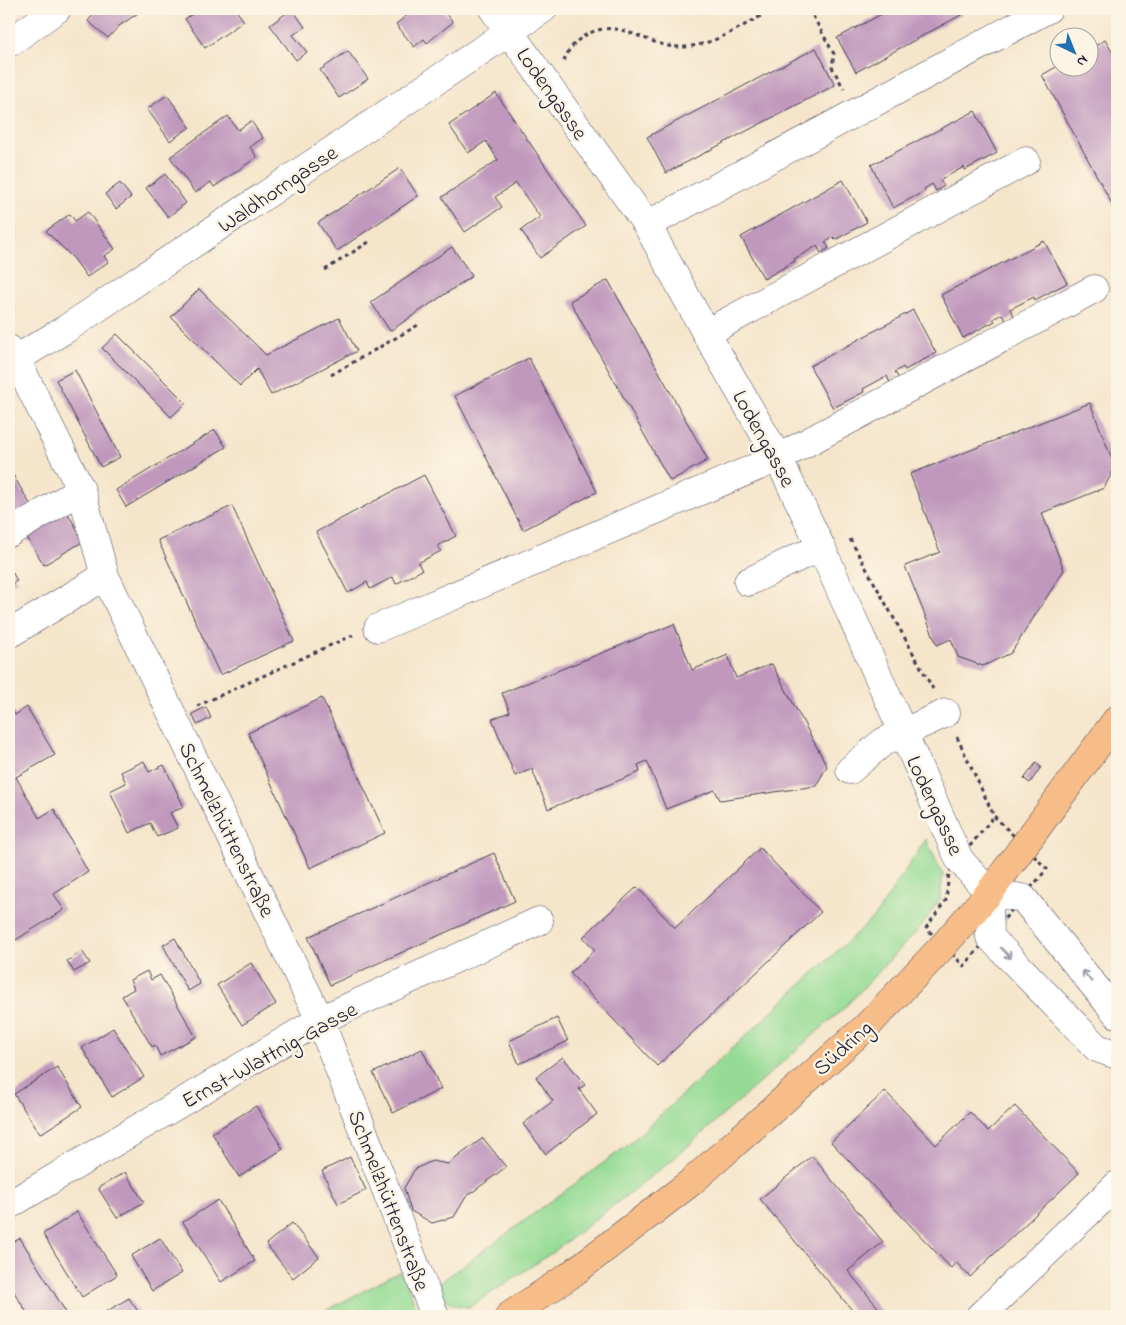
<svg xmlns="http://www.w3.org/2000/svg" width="1126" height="1325" font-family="'Indie Flower',sans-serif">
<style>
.green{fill:#95db95;stroke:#5c7e68}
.building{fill:#c098bd}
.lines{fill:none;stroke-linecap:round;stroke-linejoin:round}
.minor-casing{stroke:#423f51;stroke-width:29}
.major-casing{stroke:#423f51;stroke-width:29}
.path{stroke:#423f51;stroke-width:3;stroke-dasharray:4 4;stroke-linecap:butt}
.minor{stroke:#fff;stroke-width:28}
.major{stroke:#f7bd88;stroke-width:28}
.oneway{stroke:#9c9ca7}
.labels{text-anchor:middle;stroke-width:5;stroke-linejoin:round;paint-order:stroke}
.street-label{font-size:22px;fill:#22223b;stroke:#fcf5e5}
</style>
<rect width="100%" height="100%" fill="#fcf5e5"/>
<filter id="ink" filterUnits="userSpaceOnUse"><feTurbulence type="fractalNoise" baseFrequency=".02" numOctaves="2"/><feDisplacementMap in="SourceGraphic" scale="10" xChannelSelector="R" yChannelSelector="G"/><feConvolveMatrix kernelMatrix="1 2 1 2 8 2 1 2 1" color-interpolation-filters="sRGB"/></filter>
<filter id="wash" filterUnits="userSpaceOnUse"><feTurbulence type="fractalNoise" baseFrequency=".0096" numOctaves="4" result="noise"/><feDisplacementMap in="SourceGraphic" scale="20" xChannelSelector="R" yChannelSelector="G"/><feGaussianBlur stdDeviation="1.12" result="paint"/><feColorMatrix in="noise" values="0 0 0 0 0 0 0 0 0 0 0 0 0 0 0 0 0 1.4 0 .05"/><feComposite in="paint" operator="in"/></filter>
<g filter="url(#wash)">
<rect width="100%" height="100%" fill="#f5e5cb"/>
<path class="green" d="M 926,839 L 943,875 L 940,899 L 921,927 L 844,1008 L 671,1161 L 553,1252 L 470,1307 C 451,1306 446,1301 435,1286 L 628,1145 L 876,915 Z
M 401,1271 L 420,1316 L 316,1316 Z"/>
<g id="blocks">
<path class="building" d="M 98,9 L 103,11 L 106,9 L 144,9 L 119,26 L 108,38 L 88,21 Z
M 199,9 L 235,9 L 244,21 L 205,48 L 185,19 Z
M 292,9 L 305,27 L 293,35 L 307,52 L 296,60 L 270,25 Z
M 415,9 L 443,9 L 453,22 L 427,43 L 424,39 L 414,47 L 396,24 Z
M 891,9 L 972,9 L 856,72 L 837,38 Z
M 1105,40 L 1117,60 L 1117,213 L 1042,75 L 1058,66 L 1058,68 L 1088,68 L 1088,50 Z
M 816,48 L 835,85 L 666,173 L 647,137 Z
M 348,51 L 368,79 L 339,98 L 320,70 Z
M 496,93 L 586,226 L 540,258 L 521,230 L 540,217 L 516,183 L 495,197 L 502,207 L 465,232 L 442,197 L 498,160 L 486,141 L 468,153 L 449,125 Z
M 167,95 L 190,127 L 170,141 L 147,109 Z
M 975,111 L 997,153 L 965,170 L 964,167 L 940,180 L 944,186 L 936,191 L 932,184 L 924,189 L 925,191 L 893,208 L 871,165 Z
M 228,116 L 238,130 L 251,121 L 263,138 L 250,147 L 257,157 L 214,187 L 211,182 L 195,193 L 170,157 Z
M 400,168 L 418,196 L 337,251 L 318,223 Z
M 165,174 L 186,203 L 168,217 L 146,188 Z
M 843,180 L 867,222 L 835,240 L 834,237 L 825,242 L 829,248 L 821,253 L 817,246 L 794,259 L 795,261 L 764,279 L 741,237 Z
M 120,183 L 131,197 L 116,209 L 105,194 Z
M 88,212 L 115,249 L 104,256 L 108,262 L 87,277 L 74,259 L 46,231 L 70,214 L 75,221 Z
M 1044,241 L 1067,283 L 1035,300 L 1034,297 L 1010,309 L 1014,316 L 1006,321 L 1002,314 L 993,319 L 995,321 L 963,338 L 941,295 Z
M 452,247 L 472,276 L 390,331 L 371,302 Z
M 608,280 L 708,460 L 670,481 L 570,301 Z
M 199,289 L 266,355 L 339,318 L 357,351 L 271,395 L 257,369 L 240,386 L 171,317 Z
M 913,310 L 936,353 L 905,370 L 903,367 L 895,372 L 899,379 L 890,383 L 887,376 L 863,389 L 864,392 L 833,408 L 810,366 Z
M 117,334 L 186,403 L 171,417 L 102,348 Z
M 529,358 L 597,492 L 523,530 L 455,396 Z
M 75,370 L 120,457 L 101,467 L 56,380 Z
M 1090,403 L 1115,467 L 1104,488 L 1042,513 L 1064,570 L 1011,653 L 983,666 L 958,657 L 951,639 L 937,645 L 905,566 L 940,552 L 910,474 Z
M 215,430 L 226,447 L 126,507 L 116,490 Z
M 9,468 L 33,509 L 9,524 Z
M 424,475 L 456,536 L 438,546 L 441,551 L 418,563 L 422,570 L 396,584 L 393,577 L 370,589 L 367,582 L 348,593 L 316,532 Z
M 232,506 L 294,641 L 220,675 L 158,540 Z
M 64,507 L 84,541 L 44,565 L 23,531 Z
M 9,566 L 17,581 L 9,585 Z
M 674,624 L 692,670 L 728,655 L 736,678 L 772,664 L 827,766 L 816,786 L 720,800 L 715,790 L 666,809 L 647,761 L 638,765 L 640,772 L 548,809 L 532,769 L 515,776 L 492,719 L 510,712 L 502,693 Z
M 322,698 L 385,833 L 310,868 L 248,733 Z
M 9,705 L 15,715 L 27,707 L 55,755 L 16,777 L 39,818 L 54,809 L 88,872 L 54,894 L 64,910 L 14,941 L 9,931 Z
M 206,707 L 211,718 L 197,725 L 192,714 Z
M 144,761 L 149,772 L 164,765 L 184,807 L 170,813 L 178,828 L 157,837 L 150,823 L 129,833 L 110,791 L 126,783 L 121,772 Z
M 1036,763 L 1041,767 L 1030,783 L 1024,779 Z
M 760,848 L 821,912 L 657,1066 L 570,973 L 595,950 L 583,937 L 637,887 L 675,928 Z
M 494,853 L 515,901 L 330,985 L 308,937 Z
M 175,938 L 200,984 L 188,991 L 163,945 Z
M 82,951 L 90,963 L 74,972 L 67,961 Z
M 251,963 L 276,1004 L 242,1025 L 217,985 Z
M 147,971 L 151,980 L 160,975 L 196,1037 L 160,1056 L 155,1045 L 152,1047 L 122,996 L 134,989 L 130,980 Z
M 557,1018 L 568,1041 L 519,1064 L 509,1041 Z
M 113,1028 L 144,1077 L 112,1097 L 82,1048 Z
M 422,1049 L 441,1089 L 393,1113 L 373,1073 Z
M 563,1057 L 585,1085 L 579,1089 L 597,1114 L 546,1154 L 523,1124 L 553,1101 L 536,1077 Z
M 57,1067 L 82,1107 L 40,1134 L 14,1094 Z
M 885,1091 L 936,1145 L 970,1112 L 988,1131 L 1015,1106 L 1079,1173 L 970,1277 L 956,1262 L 951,1268 L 831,1142 Z
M 256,1106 L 283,1149 L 239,1177 L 212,1133 Z
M 483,1138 L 506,1167 L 466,1197 L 454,1217 L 432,1223 L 411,1211 L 404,1188 L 415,1169 L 432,1161 L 448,1164 Z
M 812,1156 L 883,1242 L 848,1271 L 885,1316 L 857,1316 L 760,1199 Z
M 350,1157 L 366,1190 L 338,1204 L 322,1171 Z
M 125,1172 L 144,1202 L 117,1218 L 98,1188 Z
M 218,1200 L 255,1261 L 221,1282 L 183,1222 Z
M 77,1212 L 117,1275 L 82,1297 L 43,1234 Z
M 292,1223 L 319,1257 L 293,1278 L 266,1244 Z
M 20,1238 L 67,1314 L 63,1316 L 29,1316 L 9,1284 L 9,1245 Z
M 160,1238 L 182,1273 L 152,1291 L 131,1256 Z
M 129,1298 L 141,1316 L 99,1316 Z"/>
</g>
</g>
<g filter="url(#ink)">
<use href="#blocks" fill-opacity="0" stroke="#423f51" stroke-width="1"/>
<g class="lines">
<g class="minor-casing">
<path id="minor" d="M 493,9 L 647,225 L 706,333 L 778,458 L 822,549 L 959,859 L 989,893 L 1023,898 L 1117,1014
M 9,43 L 57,9
M 647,225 L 1048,9
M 706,333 L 1026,161
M 9,349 L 16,359 L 81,490 L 105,576 L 320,1020 L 435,1316
M 9,363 L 66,329 L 543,9
M 9,533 L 81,490
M 748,582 L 801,556 L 822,549
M 378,628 L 778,458 L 1094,289
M 9,634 L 105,576
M 850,770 L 883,742 L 946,713
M 989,893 L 990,937 L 1097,1048 L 1117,1055
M 9,1205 L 320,1020 L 539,921
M 980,1316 L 1117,1185"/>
</g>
<g class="major-casing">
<path id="major" d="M 509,1316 L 569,1276 L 690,1183 L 866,1027 L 943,946 L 989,893 L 1117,719"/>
</g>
<path class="path" d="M 809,9 L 834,54 L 832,67 L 844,89
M 564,61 C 571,40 593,26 616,29 C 639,33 658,48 682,47 C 713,46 741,26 767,13 L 772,9
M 325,270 L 372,240
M 331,375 L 420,324
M 850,539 L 933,689
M 197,706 L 353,635
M 957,737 L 994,816
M 994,816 L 1047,869 L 964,966 L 926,928 L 946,900 L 949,872 Z"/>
<use href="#minor" class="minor"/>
<use href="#major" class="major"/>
</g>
<defs><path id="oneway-shaft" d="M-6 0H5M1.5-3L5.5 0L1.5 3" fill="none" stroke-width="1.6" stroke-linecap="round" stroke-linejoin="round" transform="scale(1.25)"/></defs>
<g class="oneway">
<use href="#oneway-shaft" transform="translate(1006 953) rotate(46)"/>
<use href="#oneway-shaft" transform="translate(1087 976) rotate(-129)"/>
</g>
</g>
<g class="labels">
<g class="street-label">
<text transform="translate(553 93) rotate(55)" y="8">Lodengasse</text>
<text transform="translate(277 188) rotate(-34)" y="8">Waldhorngasse</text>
<text transform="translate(765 438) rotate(61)" y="8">Lodengasse</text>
<text transform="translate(936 805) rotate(65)" y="8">Lodengasse</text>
<text transform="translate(228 829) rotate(64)" y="8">Schmelzhüttenstraße</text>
<text transform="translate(842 1047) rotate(-42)" y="8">Südring</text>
<text transform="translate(269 1054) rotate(-29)" y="8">Ernst-Wlattnig-Gasse</text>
<text transform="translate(390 1200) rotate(69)" y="8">Schmelzhüttenstraße</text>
</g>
</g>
<rect width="1126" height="1325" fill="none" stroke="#fcf5e5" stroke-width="30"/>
<g transform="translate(1074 52) rotate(137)"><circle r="24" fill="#fcf5e5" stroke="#a5a1a1"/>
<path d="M0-4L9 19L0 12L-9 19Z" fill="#1f6fb2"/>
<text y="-8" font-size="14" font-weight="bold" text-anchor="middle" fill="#22223b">N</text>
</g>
</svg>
